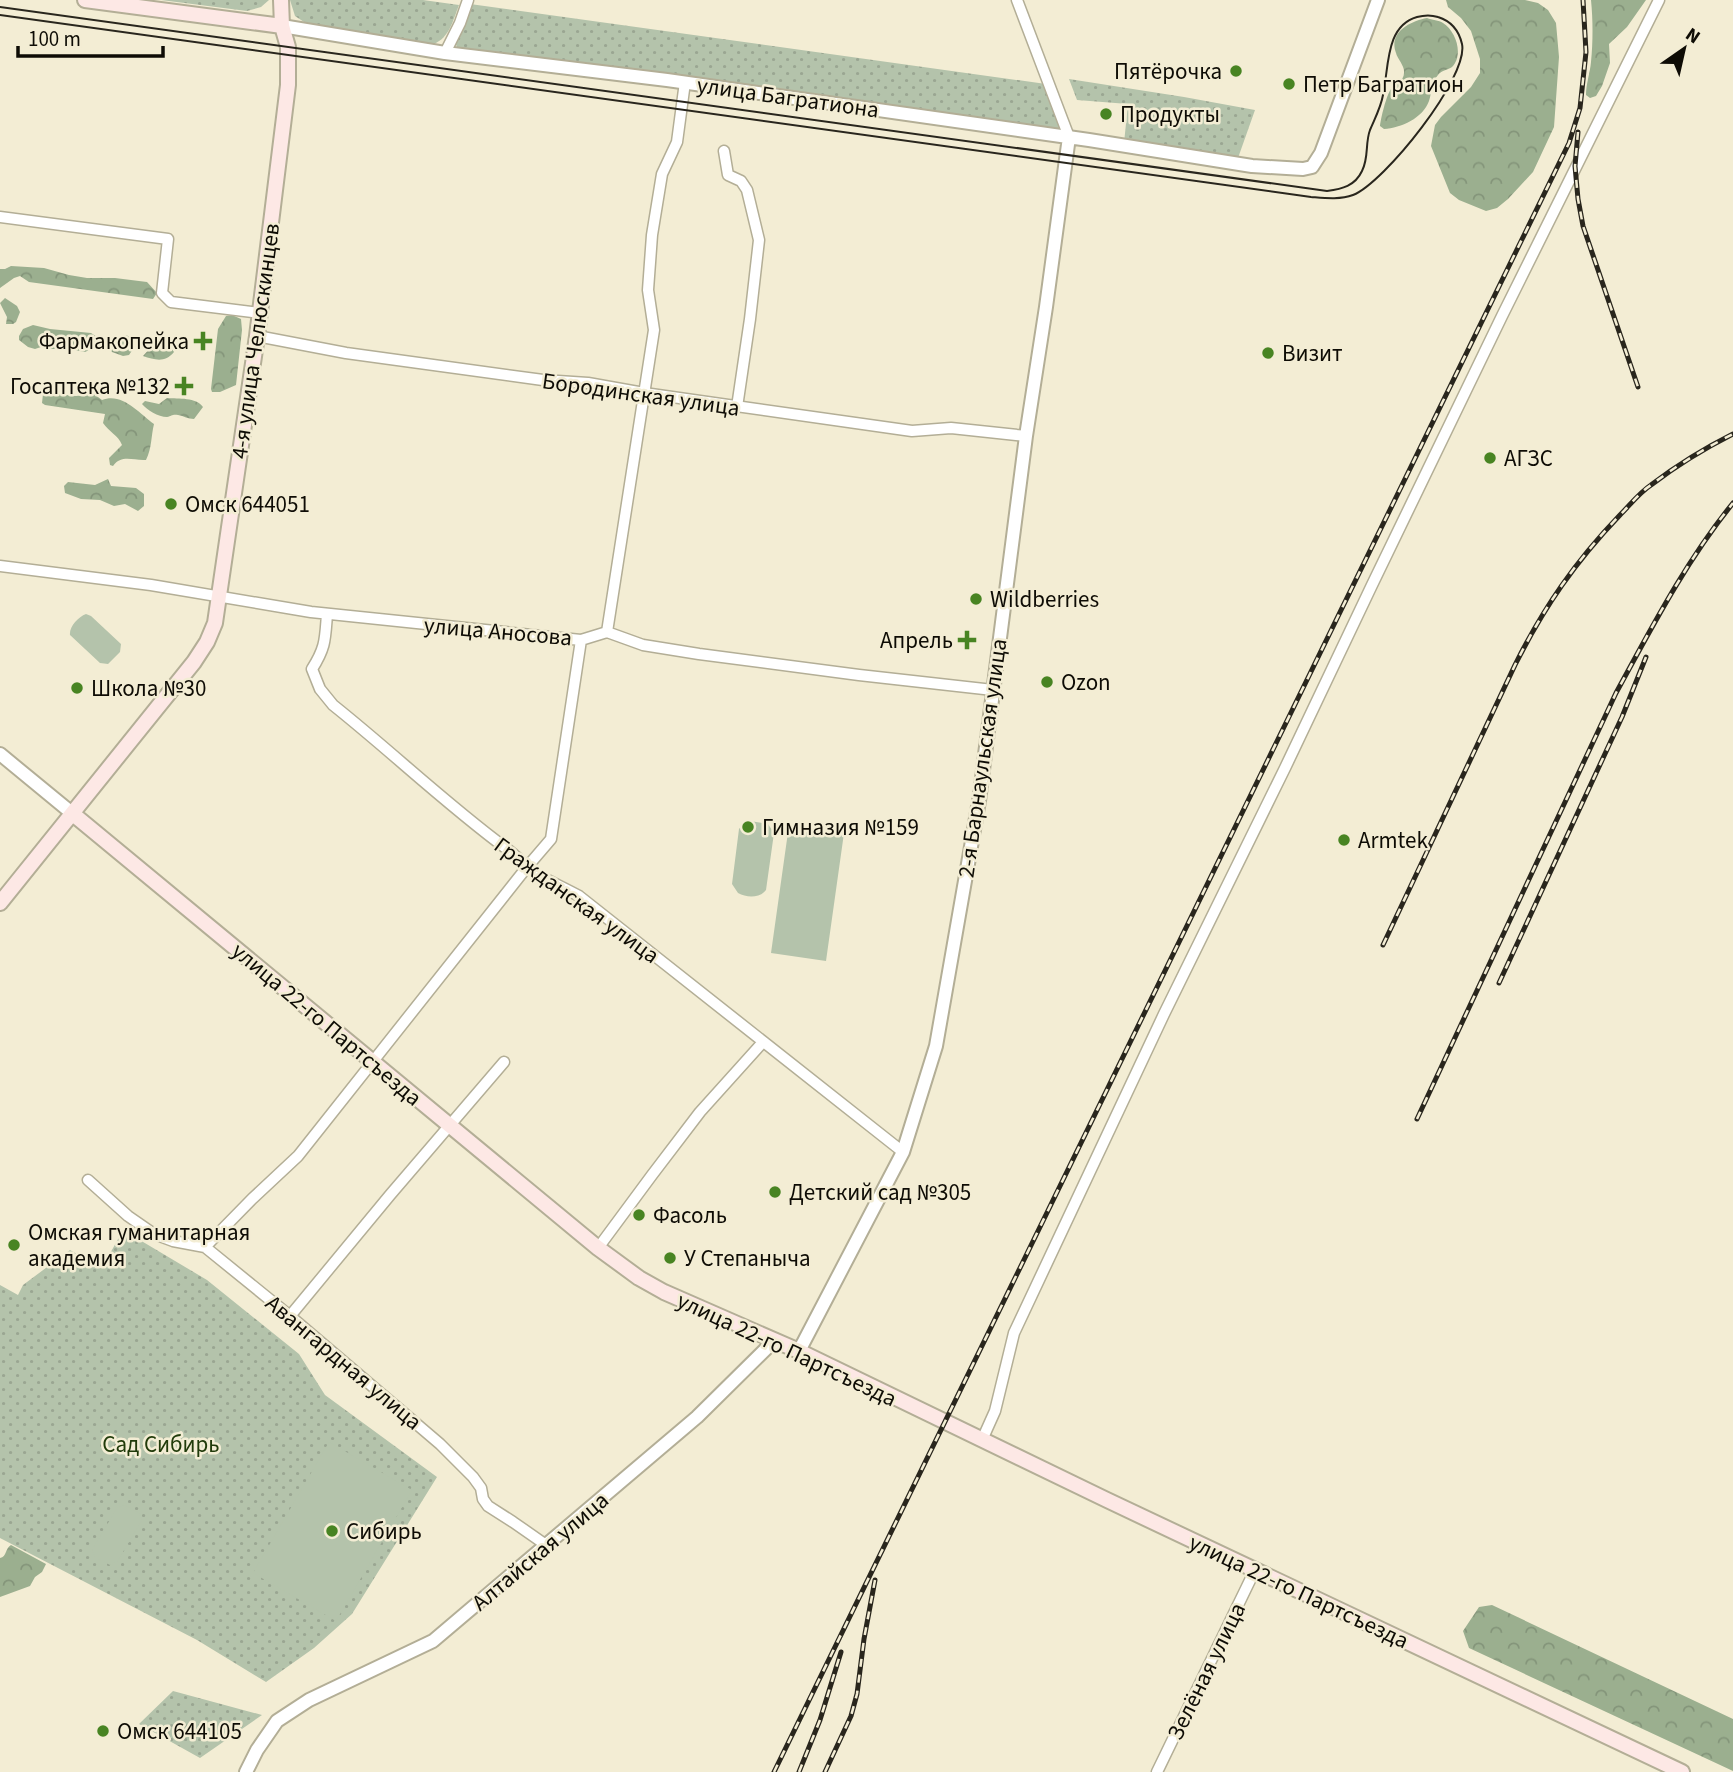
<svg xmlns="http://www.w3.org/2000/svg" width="1733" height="1772" font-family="'Source Sans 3',sans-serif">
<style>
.forest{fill:url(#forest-crowns)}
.park{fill:url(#park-dots)}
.pitch{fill:#b4c3ab}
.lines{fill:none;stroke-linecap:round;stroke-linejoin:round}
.minor-casing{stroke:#b3ae96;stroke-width:13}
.tertiary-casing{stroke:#b3ae96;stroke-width:16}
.secondary-casing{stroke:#b3ae96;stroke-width:18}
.minor{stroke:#fff;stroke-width:10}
.tertiary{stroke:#fff;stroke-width:12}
.secondary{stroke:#fde8e5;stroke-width:14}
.tram{stroke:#29261d;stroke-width:2}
.rail-casing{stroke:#29261d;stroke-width:5}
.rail{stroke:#f3edd4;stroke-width:2.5;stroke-dasharray:8;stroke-linecap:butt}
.poi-dot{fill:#488422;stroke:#f3edd4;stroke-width:2.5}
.labels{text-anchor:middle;stroke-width:5;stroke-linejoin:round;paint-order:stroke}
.poi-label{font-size:23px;fill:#0e0c05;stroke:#f3edd4;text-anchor:start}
.street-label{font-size:23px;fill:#0e0c05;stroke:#f3edd4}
.park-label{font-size:23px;fill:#213b0a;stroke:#f3edd4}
</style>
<defs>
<pattern id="forest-crowns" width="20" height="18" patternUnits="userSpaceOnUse" patternTransform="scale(1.75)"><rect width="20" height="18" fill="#9baf8f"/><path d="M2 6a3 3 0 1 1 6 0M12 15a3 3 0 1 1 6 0" fill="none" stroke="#84957a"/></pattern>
<pattern id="park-dots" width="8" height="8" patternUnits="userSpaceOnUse" patternTransform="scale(1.75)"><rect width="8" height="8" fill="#b4c3ab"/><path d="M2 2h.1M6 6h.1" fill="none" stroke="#9aa692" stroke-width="1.8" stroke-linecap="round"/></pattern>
</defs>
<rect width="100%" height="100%" fill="#f3edd4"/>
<path class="forest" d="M 1446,0 L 1525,0 L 1538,3 L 1548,10 L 1556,23 L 1559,57 L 1554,127 L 1533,172 L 1508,199 L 1497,208 L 1486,211 L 1459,200 L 1450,193 L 1431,146 L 1435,125 L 1441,117 L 1471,87 L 1480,73 L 1480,59 L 1471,31 L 1461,18 L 1448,7 Z
M 1591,0 L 1646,0 L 1627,27 L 1609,44 L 1610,63 L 1602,86 L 1596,96 L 1590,98 L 1586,95 C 1586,84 1590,73 1591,62 C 1593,41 1593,21 1591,0 Z
M 1427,18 C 1432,20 1439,20 1443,23 C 1456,31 1464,55 1452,67 C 1448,70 1442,70 1438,75 C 1431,83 1432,92 1429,101 C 1423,118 1401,128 1384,129 L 1380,126 C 1381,118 1386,96 1391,89 C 1395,84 1404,81 1404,73 C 1405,66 1398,60 1396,53 C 1388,32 1411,21 1427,18 Z
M 11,266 L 44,268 L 69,275 L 87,278 L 115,278 L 147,282 L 157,293 L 153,299 L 29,282 L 20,276 L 14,278 L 0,288 L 0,269 L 5,269 Z
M 5,298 L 17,306 L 20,312 L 16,322 L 13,324 L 6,324 L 7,317 L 0,303 Z
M 232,315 L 241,319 L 242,330 L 236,385 L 220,392 L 212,392 L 211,389 L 218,329 L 226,316 Z
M 33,325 L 50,329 L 91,333 L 97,337 C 98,345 91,349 85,352 L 70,349 L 48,349 L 41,347 L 35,349 L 28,347 L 19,340 L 19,336 L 23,329 Z
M 126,335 L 132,338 L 135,346 L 129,355 L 123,356 L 112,352 L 109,346 L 115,337 Z
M 160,342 L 172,349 L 174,352 C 165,363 155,360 143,356 L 153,345 Z
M 47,393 L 76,396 L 94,394 L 102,400 C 122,392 139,413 154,424 C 151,436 152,448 146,460 C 133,461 122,454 113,466 L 110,465 L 109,458 L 122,445 C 118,435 109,432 103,423 L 105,414 L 45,405 L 42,403 L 43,394 Z
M 167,398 C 179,399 196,397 203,407 L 194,419 C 188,419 184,416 178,415 C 172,414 172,416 167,417 C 158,417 147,410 142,404 L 145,401 L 159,404 Z
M 108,479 L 111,486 L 136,488 L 144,494 L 144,506 L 138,511 L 125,504 L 114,506 L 100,500 L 81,499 L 65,493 L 64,486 L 68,482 L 95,485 Z
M 11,1545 L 46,1564 L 42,1572 L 35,1577 L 30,1586 L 0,1597 L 0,1558 C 7,1557 5,1548 11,1545 Z
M 1492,1605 L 1733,1719 L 1733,1771 L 1469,1648 L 1463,1631 L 1479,1607 Z"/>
<path class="park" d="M 161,0 L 269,0 L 261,7 L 247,11 Z
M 290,0 L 423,0 L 459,5 C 453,20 449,41 430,45 L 307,24 L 295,16 Z
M 470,4 L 1053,85 L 1063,128 L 1060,132 L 1054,133 L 457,47 L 455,42 L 467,18 Z
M 1069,79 L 1184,97 L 1255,110 L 1238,158 L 1124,143 L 1128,104 L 1077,100 Z
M 123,1230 L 207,1280 L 299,1354 L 325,1395 L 437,1477 L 352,1614 L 314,1648 L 266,1682 L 197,1640 L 0,1538 L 0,1285 L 18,1295 L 23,1285 L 70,1250 L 102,1268 Z
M 173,1691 L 262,1715 L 200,1758 L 139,1724 Z"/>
<path class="pitch" d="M 86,614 L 91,616 L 121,644 L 120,652 L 108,664 L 100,663 L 70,635 C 69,627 78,617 86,614 Z
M 750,821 L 768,824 L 774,833 L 766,890 C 760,898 747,898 738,893 L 732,884 L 739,829 L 743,824 Z
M 789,825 L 844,833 L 826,961 L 771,953 Z
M 329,1442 L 412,1490 L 336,1621 L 253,1573 Z
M 125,1505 L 139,1513 L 142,1520 L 117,1562 L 110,1565 L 95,1557 L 92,1550 L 117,1508 Z"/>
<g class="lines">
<g class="minor-casing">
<path id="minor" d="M 1017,0 L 1069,137
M 445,53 L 460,23 L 468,0
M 724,151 L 728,175 L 741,181 L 747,190 L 759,240 L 750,319 L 737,407
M 0,217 L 168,239 L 162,293 L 171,302 L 260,313
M 257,336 L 346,353 L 543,380 L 588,383 L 644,393 L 912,431 L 951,428 L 1026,436
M 0,566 L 151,585 L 311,612 L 581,640 L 607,632 L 643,645 L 699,654 L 859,675 L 993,690
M 327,614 C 325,639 326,647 312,669 L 320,689 L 333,705 C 392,752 446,804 507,849 C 519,858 528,869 540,876 C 553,883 566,889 579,896 L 903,1152
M 607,632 L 654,330 L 648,290 L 652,235 L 662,174 L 677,142 L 685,82
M 88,1180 L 128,1216 L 154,1234 L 173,1241 L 205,1247 L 290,1316 L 440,1444 L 473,1477 L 481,1488 L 483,1499 L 488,1506 L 513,1522 L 546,1545
M 205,1247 L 252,1199 L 298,1156 L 527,867 L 551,839 L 581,640
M 598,1248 L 652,1175 L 700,1112 L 763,1042
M 290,1316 L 390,1195 L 504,1062
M 982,1440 L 995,1411 L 1014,1333 L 1164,1014 L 1285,768 L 1372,585 L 1502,316 L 1659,0
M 1157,1772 L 1255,1570"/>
</g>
<g class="tertiary-casing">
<path id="tertiary" d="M 282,26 L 445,53 L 667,80 L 1089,140 L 1252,166 L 1303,169 L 1312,167 L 1321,153 L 1378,0
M 0,754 L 73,814
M 799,1351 L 903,1152 L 936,1046 L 979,801 L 1026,436 L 1046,307 L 1069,137
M 246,1772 L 257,1750 L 277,1721 L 309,1700 L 433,1641 L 697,1417 L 775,1340"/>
</g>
<g class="secondary-casing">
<path id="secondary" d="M 85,0 L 282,26
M 73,814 L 598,1248 L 639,1278 L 664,1292 L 799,1351 L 1107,1500 L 1682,1772
M 0,903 L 194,662 L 207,642 L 215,623 L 257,336 L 288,85 L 288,47 L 282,26 L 281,0"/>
</g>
<use href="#minor" class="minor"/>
<use href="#tertiary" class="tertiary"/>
<use href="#secondary" class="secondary"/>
<path class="tram" d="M 0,7 L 1327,191 C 1342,189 1355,186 1362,171 C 1369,158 1365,143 1370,130 C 1375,118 1381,107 1383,95 C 1389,68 1385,26 1417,17 C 1424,15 1432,15 1438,17 C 1451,21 1459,31 1462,44 C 1469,77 1384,183 1353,195 C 1340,200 1324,198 1311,197 L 0,15"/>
<g class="rail-casing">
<path id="rail" d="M 1578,132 L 1575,166 L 1578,199 L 1583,226 L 1638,387
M 1383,945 L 1515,665 C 1544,607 1575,562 1620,515 C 1630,505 1639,493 1651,485 C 1676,466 1705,448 1733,434
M 1499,983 L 1622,717 L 1646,657
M 1417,1119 L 1616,693 C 1652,627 1686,561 1733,503
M 774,1772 L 1569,143 L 1580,108 L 1586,52 L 1583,0
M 799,1772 L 820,1720 L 841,1652
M 825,1772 L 851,1716 L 857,1694 L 864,1639 L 875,1580"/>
</g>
<use href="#rail" class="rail"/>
</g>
<g class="poi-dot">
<circle cx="1236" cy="71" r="7"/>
<circle cx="1289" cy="84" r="7"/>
<circle cx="1106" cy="114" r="7"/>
<path d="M199.5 330.5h7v7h7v7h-7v7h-7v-7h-7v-7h7z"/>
<circle cx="1268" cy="353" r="7"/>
<path d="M180.5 375.5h7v7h7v7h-7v7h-7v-7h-7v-7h7z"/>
<circle cx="1490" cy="458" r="7"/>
<circle cx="171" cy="504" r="7"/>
<circle cx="976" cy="599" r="7"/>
<path d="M963.5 629.5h7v7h7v7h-7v7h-7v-7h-7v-7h7z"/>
<circle cx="1047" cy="682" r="7"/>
<circle cx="77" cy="688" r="7"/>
<circle cx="748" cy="827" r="7"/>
<circle cx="1344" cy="840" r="7"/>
<circle cx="775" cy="1192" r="7"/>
<circle cx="639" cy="1215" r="7"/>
<circle cx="14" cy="1245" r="7"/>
<circle cx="670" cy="1258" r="7"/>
<circle cx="332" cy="1531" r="7"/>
<circle cx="103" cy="1731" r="7"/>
</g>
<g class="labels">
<g class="poi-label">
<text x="1222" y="79" text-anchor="end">Пятёрочка</text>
<text x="1303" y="92">Петр Багратион</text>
<text x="1120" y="122">Продукты</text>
<text x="189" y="349" text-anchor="end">Фармакопейка</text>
<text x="1282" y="361">Визит</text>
<text x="170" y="394" text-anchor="end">Госаптека №132</text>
<text x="1504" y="466">АГЗС</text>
<text x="185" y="512">Омск 644051</text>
<text x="990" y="607">Wildberries</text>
<text x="953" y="648" text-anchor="end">Апрель</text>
<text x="1061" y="690">Ozon</text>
<text x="91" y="696">Школа №30</text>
<text x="762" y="835">Гимназия №159</text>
<text x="1358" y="848">Armtek</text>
<text x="789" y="1200">Детский сад №305</text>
<text x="653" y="1223">Фасоль</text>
<text x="28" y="1240">Омская гуманитарная<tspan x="28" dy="26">академия</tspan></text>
<text x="684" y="1266">У Степаныча</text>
<text x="346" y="1539">Сибирь</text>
<text x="117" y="1739">Омск 644105</text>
</g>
<g class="street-label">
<text transform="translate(788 97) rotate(8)" y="8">улица Багратиона</text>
<text transform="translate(255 341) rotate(-82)" y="8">4-я улица Челюскинцев</text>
<text transform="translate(641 394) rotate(8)" y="8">Бородинская улица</text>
<text transform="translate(498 631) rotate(5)" y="8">улица Аносова</text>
<text transform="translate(982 758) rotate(-82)" y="8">2-я Барнаульская улица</text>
<text transform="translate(577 900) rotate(36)" y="8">Гражданская улица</text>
<text transform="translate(327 1024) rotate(40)" y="8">улица 22-го Партсъезда</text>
<text transform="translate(787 1349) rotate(25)" y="8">улица 22-го Партсъезда</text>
<text transform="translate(344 1362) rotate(40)" y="8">Авангардная улица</text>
<text transform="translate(540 1551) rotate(-40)" y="8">Алтайская улица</text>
<text transform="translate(1299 1591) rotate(25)" y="8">улица 22-го Партсъезда</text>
<text transform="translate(1206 1671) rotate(-64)" y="8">Зелёная улица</text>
</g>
<g class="park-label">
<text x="161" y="1452">Сад Сибирь</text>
</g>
</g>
<g transform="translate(1684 49) rotate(34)" stroke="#f3edd4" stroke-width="5" paint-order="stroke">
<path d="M0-5L12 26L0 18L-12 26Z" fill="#0e0c05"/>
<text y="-10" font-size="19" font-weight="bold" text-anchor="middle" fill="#0e0c05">N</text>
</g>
<path d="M18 46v10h145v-10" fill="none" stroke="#0e0c05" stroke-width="3.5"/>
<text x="28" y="46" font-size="21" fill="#0e0c05" stroke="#f3edd4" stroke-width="5" paint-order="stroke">100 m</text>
</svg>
